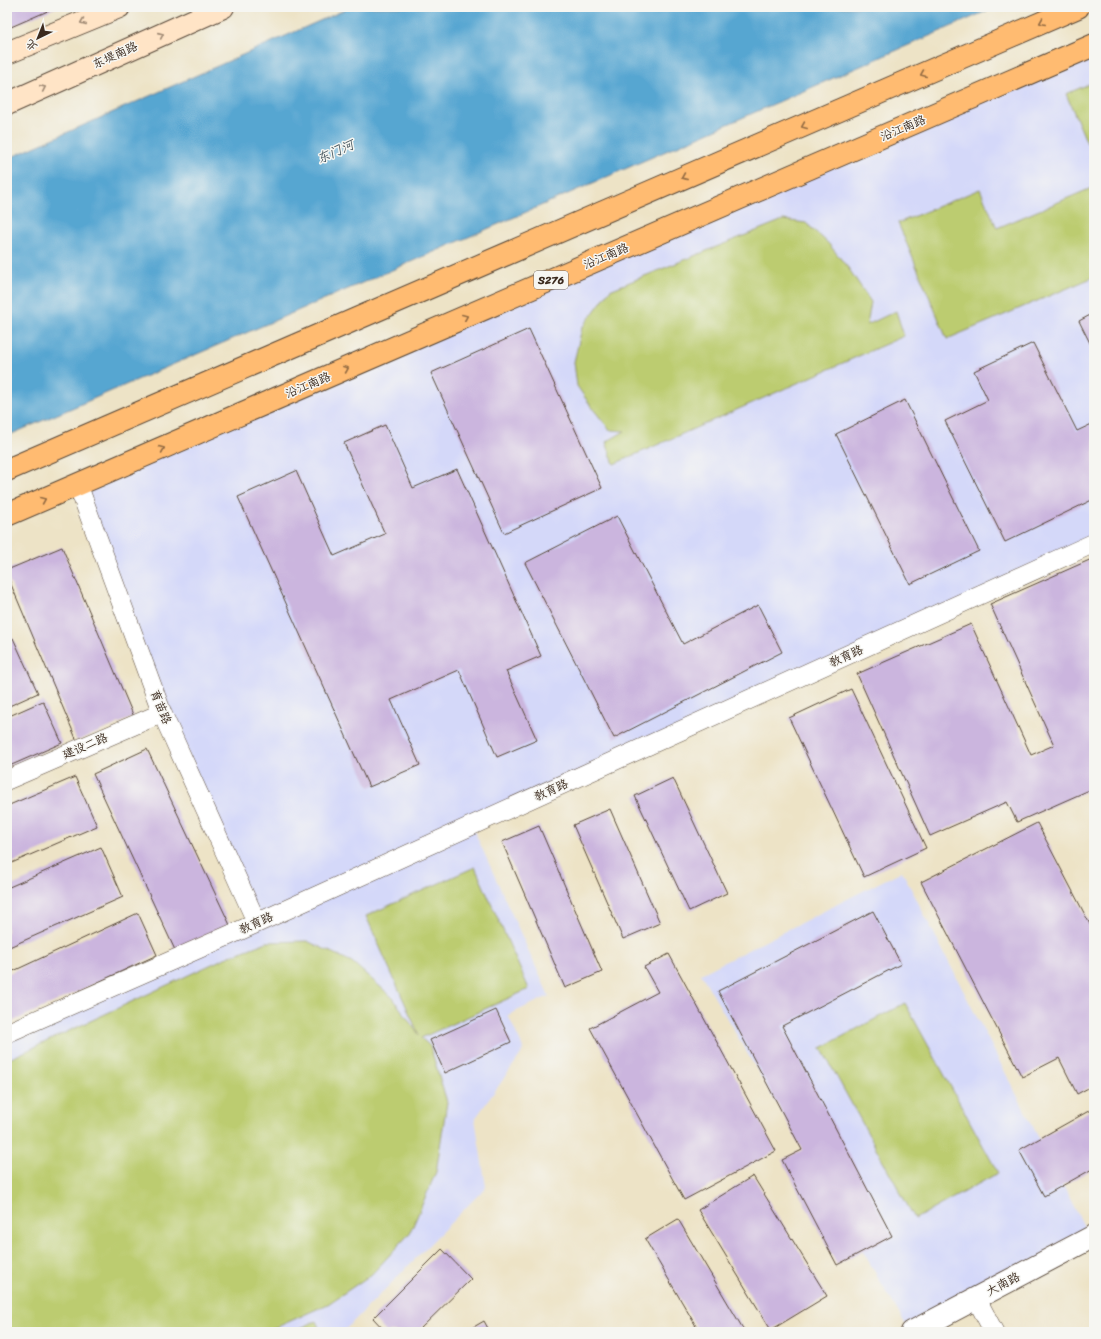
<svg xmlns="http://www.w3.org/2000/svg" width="1101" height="1339" font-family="Sriracha,'LXGW WenKai TC',sans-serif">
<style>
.built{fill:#d4d8f9}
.green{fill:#bccc6f;stroke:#7c7b46}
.water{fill:#57a6d1;stroke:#496878}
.building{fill:#cbb5de}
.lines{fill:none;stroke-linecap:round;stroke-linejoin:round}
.minor-casing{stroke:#564637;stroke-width:20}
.tertiary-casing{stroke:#564637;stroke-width:24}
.secondary-casing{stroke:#564637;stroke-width:24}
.primary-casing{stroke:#564637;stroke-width:24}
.minor{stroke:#fff;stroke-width:19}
.tertiary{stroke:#fff;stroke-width:22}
.secondary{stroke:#ffe4c6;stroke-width:22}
.primary{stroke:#ffbb71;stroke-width:22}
.oneway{stroke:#9d8772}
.oneway2{stroke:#936b43}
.labels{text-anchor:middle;stroke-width:3;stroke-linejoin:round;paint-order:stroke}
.shield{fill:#f6f6f2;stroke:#73675e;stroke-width:1}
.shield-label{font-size:11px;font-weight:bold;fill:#3b2a1e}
.street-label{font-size:12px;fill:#3b2a1e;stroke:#f6f6f2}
.water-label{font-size:13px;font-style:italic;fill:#45555d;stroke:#f6f6f2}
</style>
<rect width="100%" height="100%" fill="#f6f6f2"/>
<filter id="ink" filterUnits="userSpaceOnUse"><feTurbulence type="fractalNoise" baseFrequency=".025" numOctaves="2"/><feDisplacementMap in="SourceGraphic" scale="8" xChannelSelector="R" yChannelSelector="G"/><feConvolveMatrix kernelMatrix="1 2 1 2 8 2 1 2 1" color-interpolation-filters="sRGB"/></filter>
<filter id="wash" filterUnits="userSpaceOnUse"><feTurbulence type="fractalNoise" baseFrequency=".012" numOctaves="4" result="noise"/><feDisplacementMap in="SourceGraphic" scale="16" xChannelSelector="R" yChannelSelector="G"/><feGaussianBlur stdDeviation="0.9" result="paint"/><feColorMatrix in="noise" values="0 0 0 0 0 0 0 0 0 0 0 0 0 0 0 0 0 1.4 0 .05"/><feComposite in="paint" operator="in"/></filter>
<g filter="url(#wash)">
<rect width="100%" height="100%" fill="#ede3c6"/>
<path class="built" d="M 1094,45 L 1094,543 L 472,826 L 549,996 L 508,1015 L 524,1050 L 475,1119 L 486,1187 L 343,1332 L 7,1332 L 7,1041 L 257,923 L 78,485 Z
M 902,871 L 1090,1238 L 910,1332 L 701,974 Z"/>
<path class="green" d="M 1094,82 L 1094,140 L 1087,143 L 1066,94 Z
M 1094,187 L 1094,277 L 947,339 L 898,223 L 980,189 L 997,228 Z
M 783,220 L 806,223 L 828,243 L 849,269 L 871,302 L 867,325 L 896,311 L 904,336 L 614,464 L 606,442 L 625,431 L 610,430 L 593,409 L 577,386 L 574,362 L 582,328 L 610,290 Z
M 475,867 L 529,989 L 421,1038 L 430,1046 L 447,1102 L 436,1172 L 410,1233 L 372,1274 L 328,1304 L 266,1332 L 7,1332 L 7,1060 L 225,958 L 267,942 L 307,941 L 352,962 L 393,998 L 419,1035 L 366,916 Z
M 905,1003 L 998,1173 L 915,1219 L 821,1048 Z
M 316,1321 L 321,1332 L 292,1332 Z"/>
<path class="water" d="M 351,7 L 996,7 L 515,217 L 7,436 L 7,159 Z"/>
<g id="blocks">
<path class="building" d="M 7,7 L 57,7 L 11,27 L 7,17 Z
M 1094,313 L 1094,351 L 1079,321 Z
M 529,329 L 602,488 L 504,533 L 431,373 Z
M 1033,343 L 1077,431 L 1094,423 L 1094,499 L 1005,542 L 945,421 L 988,400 L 974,371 Z
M 905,400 L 979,551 L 910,584 L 836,434 Z
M 385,425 L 413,488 L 457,469 L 541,656 L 506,671 L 537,740 L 497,757 L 459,670 L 391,700 L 420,765 L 369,787 L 238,497 L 296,471 L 334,556 L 385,534 L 344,443 Z
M 617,516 L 683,644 L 758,605 L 782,652 L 614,738 L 525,563 Z
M 62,547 L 134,717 L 77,741 L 7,575 L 7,570 Z
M 1094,558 L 1094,788 L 1017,822 L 1007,802 L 930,836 L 857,674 L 971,624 L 1031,755 L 1054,745 L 990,604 Z
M 13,638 L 38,693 L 7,707 L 7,640 Z
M 851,689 L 926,848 L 864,877 L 789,718 Z
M 43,701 L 62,743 L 7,767 L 7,717 Z
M 147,749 L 230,925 L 175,950 L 93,774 Z
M 75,777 L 97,826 L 7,865 L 7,806 Z
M 673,778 L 727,893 L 689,911 L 635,796 Z
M 610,809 L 660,923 L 623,939 L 573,825 Z
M 1037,823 L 1094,932 L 1094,1085 L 1077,1094 L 1059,1058 L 1022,1077 L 921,882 Z
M 539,826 L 602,972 L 565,988 L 502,842 Z
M 101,847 L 123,897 L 7,948 L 7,888 Z
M 873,911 L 901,964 L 782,1026 L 892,1236 L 837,1265 L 782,1160 L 802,1150 L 718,991 Z
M 138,913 L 157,955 L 7,1024 L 7,974 Z
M 669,954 L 776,1151 L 684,1200 L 590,1028 L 658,992 L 644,967 Z
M 496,1010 L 511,1042 L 445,1073 L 430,1040 Z
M 1094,1108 L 1094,1168 L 1044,1196 L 1019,1150 Z
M 753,1176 L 827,1296 L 771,1330 L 698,1210 Z
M 678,1219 L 745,1332 L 686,1332 L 696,1326 L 645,1239 Z
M 442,1249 L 471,1279 L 417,1332 L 386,1332 L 373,1318 Z
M 484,1321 L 490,1332 L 465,1332 Z"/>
</g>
</g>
<g filter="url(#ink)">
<use href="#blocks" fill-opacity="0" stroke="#564637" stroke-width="1"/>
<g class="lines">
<g class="minor-casing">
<path id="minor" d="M 78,485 L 162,713 L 257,923
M 7,780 L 162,713
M 7,1033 L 257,923 L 1094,543
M 976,1298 L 994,1332"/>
</g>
<g class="tertiary-casing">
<path id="tertiary" d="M 912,1332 L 1094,1236"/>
</g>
<g class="secondary-casing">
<path id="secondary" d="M 7,53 L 119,7
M 7,104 L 223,7"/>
</g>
<g class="primary-casing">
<path id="primary" d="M 7,470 L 1078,7
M 7,515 L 1094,45"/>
</g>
<use href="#minor" class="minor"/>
<use href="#tertiary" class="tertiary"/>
<use href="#secondary" class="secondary"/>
<use href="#primary" class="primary"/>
</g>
<defs><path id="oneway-chevron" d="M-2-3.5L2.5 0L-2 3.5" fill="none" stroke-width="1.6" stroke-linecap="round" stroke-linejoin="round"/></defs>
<g class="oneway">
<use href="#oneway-chevron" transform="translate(83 22) rotate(158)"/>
<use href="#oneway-chevron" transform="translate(161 35) rotate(-24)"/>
<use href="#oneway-chevron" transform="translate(43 88) rotate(-24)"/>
</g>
<g class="oneway2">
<use href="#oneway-chevron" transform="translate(1042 22) rotate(157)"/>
<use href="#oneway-chevron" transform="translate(923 74) rotate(157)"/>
<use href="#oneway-chevron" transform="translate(804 126) rotate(157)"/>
<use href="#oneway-chevron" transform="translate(684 177) rotate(157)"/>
<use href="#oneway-chevron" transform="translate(465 317) rotate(-23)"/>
<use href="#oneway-chevron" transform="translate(346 369) rotate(-23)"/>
<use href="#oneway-chevron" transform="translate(162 449) rotate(-23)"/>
<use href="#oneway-chevron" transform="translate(43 500) rotate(-23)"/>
</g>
</g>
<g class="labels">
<rect class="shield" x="534" y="271" width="34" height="18" rx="3"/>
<g class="shield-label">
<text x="551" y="284">S276</text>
</g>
<g class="street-label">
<text transform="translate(115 55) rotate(-24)" y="4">东堤南路</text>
<text transform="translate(903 128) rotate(-23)" y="4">沿江南路</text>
<text transform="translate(606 256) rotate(-23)" y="4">沿江南路</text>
<text transform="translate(308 385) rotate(-23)" y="4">沿江南路</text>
<text transform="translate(846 656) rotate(-24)" y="4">教育路</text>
<text transform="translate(161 707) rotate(68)" y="4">育苗路</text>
<text transform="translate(85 746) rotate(-23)" y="4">建设二路</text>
<text transform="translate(551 790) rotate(-24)" y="4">教育路</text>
<text transform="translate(256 923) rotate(-24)" y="4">教育路</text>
<text transform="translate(1003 1284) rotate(-28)" y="4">大南路</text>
</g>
<g class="water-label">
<text transform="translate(335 151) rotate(-24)" y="5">东门河</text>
</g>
</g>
<rect width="1101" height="1339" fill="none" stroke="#f6f6f2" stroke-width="24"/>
<g transform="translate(38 38) rotate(223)" stroke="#f6f6f2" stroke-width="3" paint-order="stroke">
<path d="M0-3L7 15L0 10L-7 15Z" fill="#3b2a1e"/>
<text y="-6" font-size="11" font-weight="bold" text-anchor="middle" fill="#3b2a1e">北</text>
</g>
</svg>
